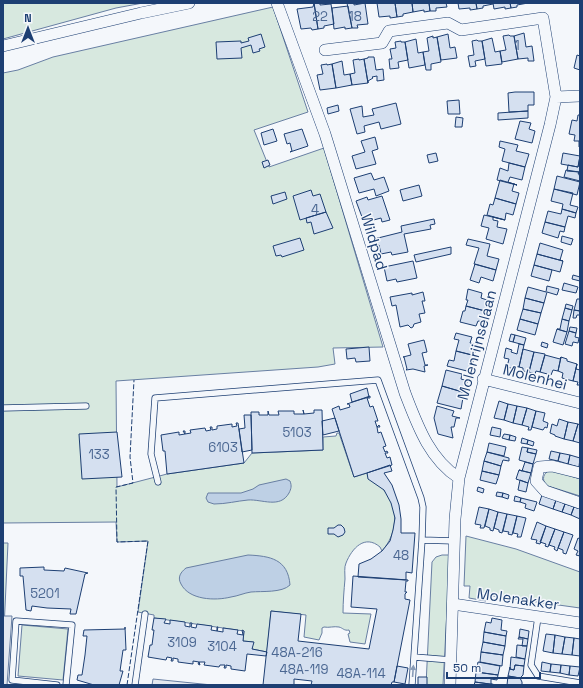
<svg xmlns="http://www.w3.org/2000/svg" width="583" height="688" font-family="'Space Grotesk',sans-serif">
<style>
.green{fill:#d7e8df;stroke:#687fa3}
.parking{fill:#e3e8f0;stroke:#687fa3}
.water{fill:#bed0e5;stroke:#687fa3}
.building{fill:#d5e0f0;stroke:#1d3f73}
.lines{fill:none;stroke-linecap:round;stroke-linejoin:round}
.service-casing{stroke:#1d3f73;stroke-width:7}
.minor-casing{stroke:#1d3f73;stroke-width:12}
.service{stroke:#f4f7fb;stroke-width:5.5}
.minor{stroke:#f4f7fb;stroke-width:11}
.fence{stroke:#1d3f73;stroke-width:1;stroke-dasharray:5 2;stroke-linecap:butt}
.oneway{fill:#889bb7}
.labels{text-anchor:middle;stroke-width:3;stroke-linejoin:round;paint-order:stroke}
.number-label{font-size:13px;fill:#4b6792}
.street-label{font-size:15px;fill:#1d3f73;stroke:#f4f7fb}
</style>
<rect width="100%" height="100%" fill="#f4f7fb"/>
<path class="green" d="M 3,3 L 143,3 L 116,8 L 3,39 Z
M 273,7 L 308,112 L 254,130 L 269,167 L 324,148 L 383,347 L 333,348 L 335,364 L 318,367 L 116,381 L 117,487 L 167,474 L 244,463 L 252,453 L 323,450 L 323,437 L 336,436 L 337,433 L 339,433 L 354,477 L 367,473 C 369,482 378,483 384,490 C 400,509 397,534 382,551 L 380,547 C 365,534 352,548 346,563 C 344,567 345,574 345,579 C 344,590 343,602 343,613 L 371,614 L 365,644 L 350,642 L 348,634 L 350,633 L 349,630 C 344,631 343,628 339,627 C 334,626 329,628 324,627 L 322,628 L 322,633 L 319,640 L 304,637 L 306,615 L 271,611 L 267,652 L 252,649 L 253,642 L 243,641 L 244,631 L 154,618 L 154,615 L 138,612 L 148,541 L 117,542 L 116,522 L 3,523 L 3,73 L 18,70 L 53,57 Z
M 548,471 L 555,471 L 580,479 L 580,496 L 548,486 C 542,482 542,475 548,471 Z
M 466,536 L 516,549 L 580,572 L 580,608 L 487,595 L 486,601 L 469,598 L 470,586 L 464,586 Z
M 3,543 L 8,543 L 3,650 Z
M 442,555 L 450,555 L 443,685 L 426,685 L 432,562 L 436,557 Z
M 22,625 L 68,629 L 63,680 L 18,676 Z"/>
<path class="parking" d="M 3,616 L 12,616 L 7,685 L 3,685 Z
M 153,679 L 212,685 L 152,685 Z"/>
<path class="water" d="M 286,479 L 290,481 C 292,486 291,489 289,493 C 280,509 262,499 248,500 C 237,501 226,504 214,504 L 208,502 L 206,498 L 208,493 L 241,493 L 253,489 L 259,485 Z
M 248,555 C 270,556 288,559 290,585 C 282,593 262,591 251,592 C 244,593 238,596 231,597 C 215,601 189,600 181,584 C 177,577 181,572 186,568 Z"/>
<path class="building" d="M 314,3 L 318,29 L 312,30 L 311,28 L 301,29 L 297,9 L 313,7 Z
M 314,3 L 320,3 L 320,5 L 331,4 L 334,24 L 324,26 L 324,28 L 318,29 Z
M 347,3 L 354,3 L 354,5 L 365,3 L 368,24 L 357,25 L 358,28 L 352,28 Z
M 377,3 L 395,3 L 397,17 L 390,18 L 390,16 L 379,17 Z
M 395,3 L 412,3 L 413,12 L 403,14 L 403,16 L 397,17 Z
M 412,3 L 429,3 L 430,11 L 424,12 L 424,10 L 413,12 Z
M 429,3 L 446,3 L 447,7 L 436,8 L 436,11 L 430,11 Z
M 458,3 L 476,3 L 477,9 L 470,10 L 470,8 L 459,9 Z
M 476,3 L 493,3 L 493,4 L 483,6 L 483,8 L 477,9 Z
M 493,3 L 510,3 L 511,8 L 505,9 L 505,7 L 494,9 Z
M 510,3 L 528,3 L 517,5 L 517,7 L 511,8 Z
M 348,6 L 352,28 L 345,29 L 345,27 L 334,29 L 332,8 Z
M 524,33 L 526,47 L 532,46 L 534,61 L 528,61 L 528,58 L 518,59 L 514,36 Z
M 261,34 L 265,47 L 259,49 L 260,51 L 253,53 L 251,45 L 241,48 L 242,58 L 217,59 L 216,42 L 241,41 L 241,43 L 249,41 L 248,38 Z
M 448,34 L 450,48 L 455,47 L 457,58 L 441,60 L 437,37 Z
M 509,35 L 510,36 L 514,36 L 518,59 L 502,62 L 500,51 L 506,50 L 503,36 Z
M 433,36 L 433,38 L 437,37 L 441,62 L 431,64 L 431,70 L 426,70 L 423,52 L 429,51 L 427,38 Z
M 492,38 L 495,52 L 500,51 L 502,64 L 486,66 L 482,41 Z
M 416,39 L 418,53 L 423,52 L 425,65 L 409,68 L 405,42 Z
M 477,40 L 478,41 L 482,41 L 485,59 L 475,61 L 476,66 L 470,67 L 468,56 L 474,55 L 472,41 Z
M 401,41 L 401,42 L 405,42 L 408,60 L 398,62 L 399,68 L 390,69 L 389,59 L 392,59 L 390,49 L 396,48 L 395,42 Z
M 577,55 L 580,56 L 580,70 L 574,68 Z
M 368,57 L 374,57 L 376,70 L 383,69 L 384,80 L 377,81 L 377,76 L 372,77 L 373,78 L 368,81 L 368,83 L 364,59 L 368,58 Z
M 359,59 L 359,60 L 364,59 L 368,83 L 352,85 L 350,74 L 355,73 L 353,60 Z
M 342,61 L 344,75 L 350,74 L 352,85 L 336,88 L 332,64 Z
M 327,64 L 327,65 L 332,64 L 336,88 L 320,90 L 317,75 L 323,74 L 321,65 Z
M 515,92 L 534,92 L 534,105 L 528,105 L 528,111 L 509,112 L 508,93 Z
M 459,100 L 460,114 L 448,114 L 447,101 Z
M 396,103 L 401,124 L 381,129 L 379,122 L 364,126 L 365,132 L 357,134 L 350,109 L 362,106 L 363,117 L 374,115 L 372,109 Z
M 338,105 L 339,111 L 328,114 L 327,108 Z
M 528,111 L 528,118 L 498,120 L 498,113 Z
M 578,115 L 580,115 L 580,147 L 579,147 L 579,141 L 574,141 L 575,135 L 569,134 L 572,120 L 577,121 Z
M 456,117 L 463,118 L 462,127 L 455,127 Z
M 520,121 L 531,123 L 529,129 L 535,131 L 532,143 L 515,139 Z
M 273,129 L 277,141 L 264,145 L 261,133 Z
M 302,129 L 308,146 L 290,152 L 292,151 L 290,143 L 287,144 L 284,134 Z
M 375,137 L 378,149 L 372,151 L 376,164 L 356,169 L 352,156 L 365,152 L 361,141 Z
M 500,141 L 518,145 L 516,151 L 529,154 L 525,167 L 502,161 L 505,149 L 499,147 Z
M 436,153 L 438,161 L 429,163 L 427,155 Z
M 563,153 L 580,156 L 578,167 L 561,164 Z
M 580,156 L 580,174 L 578,174 L 579,172 L 567,171 L 568,165 L 578,167 Z
M 268,160 L 270,165 L 264,168 L 262,162 Z
M 509,163 L 525,167 L 522,180 L 510,177 L 508,182 L 517,185 L 497,180 L 500,168 L 508,171 Z
M 566,170 L 579,172 L 580,181 L 564,177 Z
M 371,173 L 374,180 L 384,177 L 389,191 L 376,196 L 374,189 L 359,193 L 354,178 Z
M 557,176 L 580,182 L 577,195 L 554,189 Z
M 500,180 L 517,185 L 514,184 L 512,191 L 519,193 L 516,204 L 495,198 Z
M 419,185 L 422,196 L 403,201 L 400,190 Z
M 554,189 L 573,193 L 570,205 L 578,207 L 576,213 L 562,209 L 563,204 L 551,201 Z
M 311,190 L 313,196 L 320,194 L 326,212 L 300,220 L 293,196 Z
M 285,192 L 287,199 L 273,204 L 271,196 Z
M 382,196 L 390,220 L 382,222 L 381,218 L 366,222 L 364,217 L 362,217 L 356,201 L 367,197 L 368,200 Z
M 495,198 L 516,204 L 513,215 L 506,213 L 505,220 L 487,215 L 490,204 L 493,205 Z
M 562,209 L 576,213 L 575,218 L 568,216 L 565,227 L 545,222 L 548,211 L 561,214 Z
M 326,212 L 333,228 L 314,234 L 311,222 L 307,223 L 306,218 Z
M 484,215 L 505,220 L 493,217 L 493,220 L 498,221 L 497,227 L 507,229 L 503,244 L 486,239 L 489,228 L 481,226 Z
M 434,219 L 435,224 L 430,225 L 431,229 L 404,234 L 408,252 L 392,255 L 391,252 L 381,254 L 379,245 L 376,245 L 374,239 L 402,232 L 401,226 Z
M 545,222 L 565,227 L 564,232 L 560,231 L 558,238 L 542,233 Z
M 562,236 L 573,239 L 571,245 L 561,242 Z
M 300,238 L 304,250 L 282,257 L 281,255 L 276,256 L 273,246 Z
M 468,239 L 490,244 L 487,256 L 499,259 L 496,270 L 474,264 L 479,248 L 466,245 Z
M 540,243 L 563,250 L 560,260 L 563,261 L 537,254 Z
M 451,247 L 451,254 L 416,262 L 414,255 Z
M 537,254 L 563,261 L 560,272 L 534,265 Z
M 413,261 L 417,278 L 397,282 L 396,279 L 387,281 L 384,267 Z
M 475,264 L 496,270 L 493,281 L 481,277 L 479,283 L 470,280 Z
M 534,265 L 552,270 L 549,281 L 531,276 Z
M 573,275 L 580,277 L 580,281 L 572,279 Z
M 564,283 L 578,287 L 576,293 L 562,290 Z
M 547,286 L 559,289 L 557,295 L 547,292 L 544,303 L 525,298 L 528,287 L 546,292 Z
M 468,289 L 482,293 L 481,298 L 490,301 L 490,302 L 491,303 L 489,312 L 466,306 L 468,300 L 466,300 Z
M 423,292 L 425,301 L 422,301 L 425,313 L 419,314 L 421,322 L 414,324 L 413,327 L 411,328 L 408,325 L 400,327 L 396,305 L 392,306 L 390,297 L 412,293 L 412,295 Z
M 525,298 L 544,303 L 541,313 L 523,309 Z
M 577,299 L 580,299 L 580,311 L 574,310 Z
M 566,304 L 573,306 L 572,310 L 565,308 Z
M 466,306 L 489,312 L 487,321 L 485,320 L 484,322 L 478,321 L 476,326 L 460,322 L 463,311 L 465,311 Z
M 565,308 L 572,310 L 569,321 L 562,319 Z
M 523,309 L 541,313 L 538,324 L 520,319 Z
M 574,310 L 580,311 L 580,315 L 577,315 L 576,318 L 573,318 Z
M 520,319 L 538,324 L 535,335 L 517,330 Z
M 562,319 L 569,321 L 567,332 L 557,329 L 560,329 Z
M 570,327 L 577,328 L 576,333 L 569,331 Z
M 557,329 L 567,332 L 563,345 L 553,342 Z
M 569,331 L 576,333 L 575,337 L 579,338 L 578,343 L 573,342 L 572,346 L 565,344 Z
M 456,333 L 472,337 L 470,343 L 478,345 L 477,345 L 474,355 L 476,356 L 456,351 L 459,340 L 454,339 Z
M 511,334 L 515,335 L 513,342 L 509,341 Z
M 515,335 L 526,338 L 524,345 L 513,342 Z
M 424,340 L 427,352 L 422,353 L 425,365 L 428,365 L 424,366 L 425,372 L 413,369 L 406,370 L 407,369 L 404,357 L 403,357 L 411,355 L 408,344 Z
M 542,342 L 548,344 L 547,348 L 541,346 Z
M 519,344 L 524,345 L 519,367 L 514,366 L 514,369 L 507,367 L 509,359 L 504,358 L 506,348 L 512,350 L 511,352 L 517,354 Z
M 369,347 L 370,361 L 356,362 L 355,358 L 347,359 L 346,349 Z
M 523,349 L 534,352 L 529,372 L 523,371 L 523,368 L 519,367 Z
M 456,351 L 476,356 L 474,356 L 471,372 L 447,366 L 449,360 L 454,361 Z
M 534,352 L 545,354 L 540,372 L 536,371 L 535,374 L 529,372 Z
M 545,355 L 560,359 L 561,357 L 558,371 L 553,370 L 551,375 L 540,372 Z
M 561,357 L 567,359 L 567,361 L 577,364 L 573,381 L 562,378 L 563,373 L 558,371 Z
M 577,364 L 576,369 L 580,370 L 580,385 L 577,385 L 578,382 L 573,381 Z
M 446,370 L 462,374 L 461,379 L 468,381 L 467,382 L 464,392 L 466,393 L 442,386 Z
M 442,386 L 466,393 L 464,392 L 461,409 L 437,403 Z
M 367,388 L 369,397 L 352,402 L 350,394 Z
M 370,396 L 370,398 L 367,398 L 370,407 L 373,406 L 378,421 L 375,421 L 377,427 L 379,425 L 380,427 L 377,427 L 378,433 L 381,432 L 386,446 L 383,447 L 385,452 L 387,451 L 388,453 L 385,453 L 387,458 L 390,457 L 392,465 L 354,477 L 332,409 L 339,406 L 340,410 L 350,407 L 349,404 L 347,404 Z
M 499,401 L 508,404 L 504,420 L 494,418 Z
M 508,404 L 517,406 L 513,423 L 504,420 Z
M 437,406 L 454,411 L 452,416 L 460,418 L 456,418 L 454,427 L 451,427 L 453,438 L 438,434 L 434,418 Z
M 517,406 L 527,408 L 522,425 L 513,423 Z
M 527,408 L 536,411 L 531,430 L 528,430 L 529,427 L 522,425 Z
M 303,410 L 304,414 L 314,413 L 314,410 L 322,410 L 323,450 L 252,453 L 251,412 L 259,412 L 259,415 L 268,415 L 268,411 L 269,415 L 279,415 L 278,411 L 294,411 L 294,414 L 304,414 Z
M 536,411 L 545,413 L 543,421 L 548,423 L 547,428 L 545,427 L 543,430 L 532,427 Z
M 244,415 L 251,415 L 252,450 L 242,452 L 239,429 L 245,428 Z
M 335,418 L 339,431 L 323,435 L 322,421 Z
M 559,419 L 568,422 L 564,439 L 555,436 L 555,435 L 550,433 L 552,424 L 557,426 Z
M 568,422 L 578,424 L 573,441 L 564,439 Z
M 236,423 L 238,423 L 244,463 L 167,474 L 165,451 L 163,451 L 161,435 L 179,432 L 179,435 L 185,434 L 183,431 L 185,431 L 185,434 L 191,433 L 190,430 L 205,428 L 206,431 L 211,430 L 210,427 L 212,427 L 212,430 L 217,429 L 217,426 L 232,424 L 232,427 L 237,426 Z
M 578,424 L 580,425 L 580,443 L 573,441 Z
M 492,427 L 501,429 L 500,437 L 490,435 Z
M 117,432 L 122,477 L 82,479 L 79,434 Z
M 504,434 L 510,435 L 509,440 L 502,438 Z
M 510,435 L 516,437 L 515,441 L 509,440 Z
M 522,438 L 528,440 L 527,444 L 521,443 Z
M 528,440 L 534,442 L 533,446 L 527,444 Z
M 489,443 L 506,447 L 504,456 L 487,452 Z
M 522,447 L 528,448 L 527,452 L 536,454 L 533,464 L 519,460 Z
M 528,448 L 537,450 L 536,454 L 527,452 Z
M 551,451 L 560,453 L 558,461 L 549,459 Z
M 487,452 L 509,458 L 509,461 L 503,460 L 501,466 L 484,461 Z
M 560,453 L 570,455 L 568,464 L 558,461 Z
M 570,455 L 580,458 L 579,467 L 568,464 Z
M 484,461 L 501,466 L 499,475 L 482,471 Z
M 525,462 L 533,464 L 531,473 L 519,470 L 522,471 Z
M 390,465 L 392,471 L 384,473 L 392,485 L 399,505 L 401,519 L 401,533 L 415,533 L 412,573 L 406,572 L 406,580 L 358,577 L 359,564 L 371,559 L 382,551 L 390,541 L 393,530 L 395,518 L 391,503 L 384,490 L 368,479 L 367,473 Z
M 519,470 L 531,473 L 528,483 L 516,479 Z
M 482,471 L 499,475 L 496,484 L 480,480 Z
M 520,480 L 528,483 L 526,492 L 518,490 Z
M 478,487 L 484,489 L 483,493 L 477,491 Z
M 497,492 L 503,493 L 502,497 L 496,496 Z
M 503,493 L 509,495 L 508,499 L 502,497 Z
M 542,495 L 556,500 L 553,509 L 539,504 Z
M 515,496 L 521,498 L 520,502 L 514,501 Z
M 521,498 L 537,502 L 534,511 L 525,508 L 526,504 L 520,502 Z
M 556,500 L 565,504 L 562,512 L 553,509 Z
M 565,504 L 574,507 L 571,515 L 562,512 Z
M 479,507 L 489,509 L 484,528 L 480,528 L 481,525 L 475,524 Z
M 574,507 L 580,509 L 580,519 L 571,515 Z
M 489,509 L 498,512 L 493,531 L 490,530 L 490,528 L 485,526 Z
M 498,512 L 507,514 L 502,533 L 499,532 L 499,530 L 494,528 Z
M 507,514 L 517,516 L 512,535 L 508,534 L 509,532 L 503,531 Z
M 517,516 L 526,518 L 521,537 L 517,537 L 518,534 L 513,533 Z
M 537,522 L 546,526 L 540,544 L 536,543 L 537,540 L 531,539 Z
M 338,525 L 341,525 L 344,528 L 345,532 L 343,535 L 338,537 L 334,534 L 328,534 L 328,528 L 334,528 Z
M 546,526 L 555,529 L 548,547 L 545,546 L 546,544 L 540,542 Z
M 555,529 L 564,532 L 557,551 L 554,549 L 555,547 L 549,545 Z
M 564,532 L 573,535 L 566,554 L 563,553 L 563,550 L 558,548 Z
M 578,538 L 580,539 L 580,556 L 576,555 L 578,551 L 574,549 Z
M 44,567 L 44,570 L 64,571 L 65,568 L 88,573 L 85,574 L 76,614 L 70,614 L 71,609 L 47,608 L 32,606 L 31,611 L 26,610 L 23,576 L 20,576 L 20,568 Z
M 353,576 L 408,580 L 408,581 L 406,581 L 405,592 L 407,592 L 405,594 L 405,599 L 410,600 L 394,682 L 392,682 L 391,685 L 311,685 L 312,681 L 294,679 L 294,685 L 263,685 L 271,611 L 301,614 L 298,641 L 369,649 L 377,609 L 351,607 Z
M 154,618 L 166,619 L 164,623 L 170,624 L 170,620 L 185,622 L 185,626 L 190,627 L 190,623 L 192,623 L 191,627 L 196,628 L 197,624 L 212,626 L 211,630 L 217,631 L 217,627 L 218,627 L 217,631 L 223,632 L 223,628 L 238,630 L 237,634 L 243,635 L 242,630 L 244,631 L 243,641 L 254,642 L 252,649 L 267,652 L 266,656 L 247,654 L 245,671 L 231,669 L 231,666 L 226,665 L 226,668 L 224,668 L 225,665 L 220,665 L 219,667 L 204,665 L 205,662 L 199,662 L 200,665 L 198,664 L 199,662 L 193,661 L 193,664 L 178,662 L 178,659 L 173,658 L 173,661 L 171,661 L 172,658 L 167,657 L 166,660 L 148,657 L 150,645 L 152,645 L 154,630 L 152,630 Z
M 492,618 L 502,620 L 501,630 L 507,631 L 506,636 L 484,632 L 486,622 L 491,623 Z
M 125,627 L 126,650 L 123,650 L 120,671 L 123,671 L 119,685 L 94,685 L 77,680 L 78,675 L 82,675 L 85,655 L 87,636 L 83,636 L 84,630 L 125,629 Z
M 520,629 L 529,631 L 528,639 L 519,637 Z
M 484,632 L 506,636 L 505,646 L 483,642 Z
M 546,634 L 555,635 L 553,653 L 543,651 Z
M 555,635 L 565,637 L 562,654 L 553,653 Z
M 519,637 L 528,639 L 527,646 L 522,646 L 523,639 L 518,639 Z
M 565,637 L 574,638 L 572,655 L 562,654 Z
M 574,638 L 580,639 L 580,656 L 572,655 Z
M 483,642 L 505,646 L 503,655 L 481,652 Z
M 517,645 L 527,646 L 525,659 L 516,657 Z
M 481,652 L 503,655 L 502,666 L 480,662 Z
M 511,657 L 525,659 L 524,666 L 515,665 L 514,670 L 510,669 Z
M 478,662 L 500,666 L 498,675 L 476,672 Z
M 542,662 L 551,664 L 550,672 L 541,671 Z
M 551,664 L 561,665 L 560,673 L 550,672 Z
M 515,665 L 524,666 L 523,675 L 520,678 L 508,676 L 510,667 L 510,669 L 514,670 Z
M 561,665 L 570,666 L 569,675 L 560,673 Z
M 397,666 L 408,668 L 405,684 L 394,682 Z
M 570,666 L 580,667 L 578,676 L 569,675 Z
M 476,672 L 498,675 L 497,680 L 491,679 L 491,684 L 497,685 L 475,682 Z
M 508,676 L 520,678 L 522,682 L 522,685 L 507,685 Z
M 418,677 L 427,677 L 427,685 L 418,685 Z
M 475,682 L 497,685 L 474,685 Z"/>
<g class="lines">
<g class="service-casing">
<path id="service" d="M 3,408 L 86,406
M 158,482 L 151,454 L 155,398 L 378,380 L 421,498 L 423,507 L 422,540 L 412,685
M 422,540 L 455,541
M 538,617 L 531,665 L 538,676 L 580,683
M 414,657 L 451,660
M 57,685 L 12,680 L 16,621 L 72,625 L 66,685
M 135,685 L 145,614"/>
</g>
<g class="minor-casing">
<path id="minor" d="M 277,3 L 325,134 L 405,393 C 417,424 429,459 459,478
M 3,46 L 141,13 L 189,3
M 325,50 L 382,43 L 389,31 L 448,23 L 461,30 L 543,18 L 556,97 L 550,125 L 459,478 L 455,519 L 450,685
M 556,97 L 580,96
M 483,379 L 580,403
M 580,473 L 552,466 L 539,467 L 536,481 L 545,491 L 580,503
M 453,604 L 580,623"/>
</g>
<use href="#service" class="service"/>
<use href="#minor" class="minor"/>
<path class="fence" d="M 127,685 L 148,541 L 117,542 L 116,487 L 133,483 L 130,457 L 134,380"/>
</g>
<defs><path id="oneway-solid" d="M-6-.8H1V-3.2L6.5 0L1 3.2V.8H-6Z"/></defs>
<use class="oneway" href="#oneway-solid" transform="translate(413 671) rotate(-86)"/>
<g class="labels">
<g class="number-label">
<text x="320" y="21">22</text>
<text x="355" y="21">18</text>
<text x="517" y="50">1</text>
<text x="315" y="214">4</text>
<text x="297" y="437">5103</text>
<text x="223" y="452">6103</text>
<text x="99" y="459">133</text>
<text x="401" y="560">48</text>
<text x="45" y="598">5201</text>
<text x="182" y="647">3109</text>
<text x="222" y="651">3104</text>
<text x="297" y="657">48A-216</text>
<text x="304" y="674">48A-119</text>
<text x="361" y="678">48A-114</text>
</g>
<g class="street-label">
<text transform="translate(374 242) rotate(73)" y="5">Wildpad</text>
<text transform="translate(477 345) rotate(-75)" y="5">Molenrijnselaan</text>
<text transform="translate(535 377) rotate(14)" y="5">Molenhei</text>
<text transform="translate(518 599) rotate(8)" y="5">Molenakker</text>
</g>
</g>
<rect width="583" height="688" fill="none" stroke="#1d3f73" stroke-width="8"/>
<g transform="translate(28 28)" stroke="#f4f7fb" stroke-width="3" paint-order="stroke">
<path d="M0-3L7 15L0 10L-7 15Z" fill="#1d3f73"/>
<text y="-6" font-size="11" font-weight="bold" text-anchor="middle" fill="#1d3f73">N</text>
</g>
<path d="M447 672v6h93v-6" fill="none" stroke="#1d3f73" stroke-width="2"/>
<text x="453" y="672" font-size="12" fill="#1d3f73" stroke="#f4f7fb" stroke-width="3" paint-order="stroke">50 m</text>
</svg>
